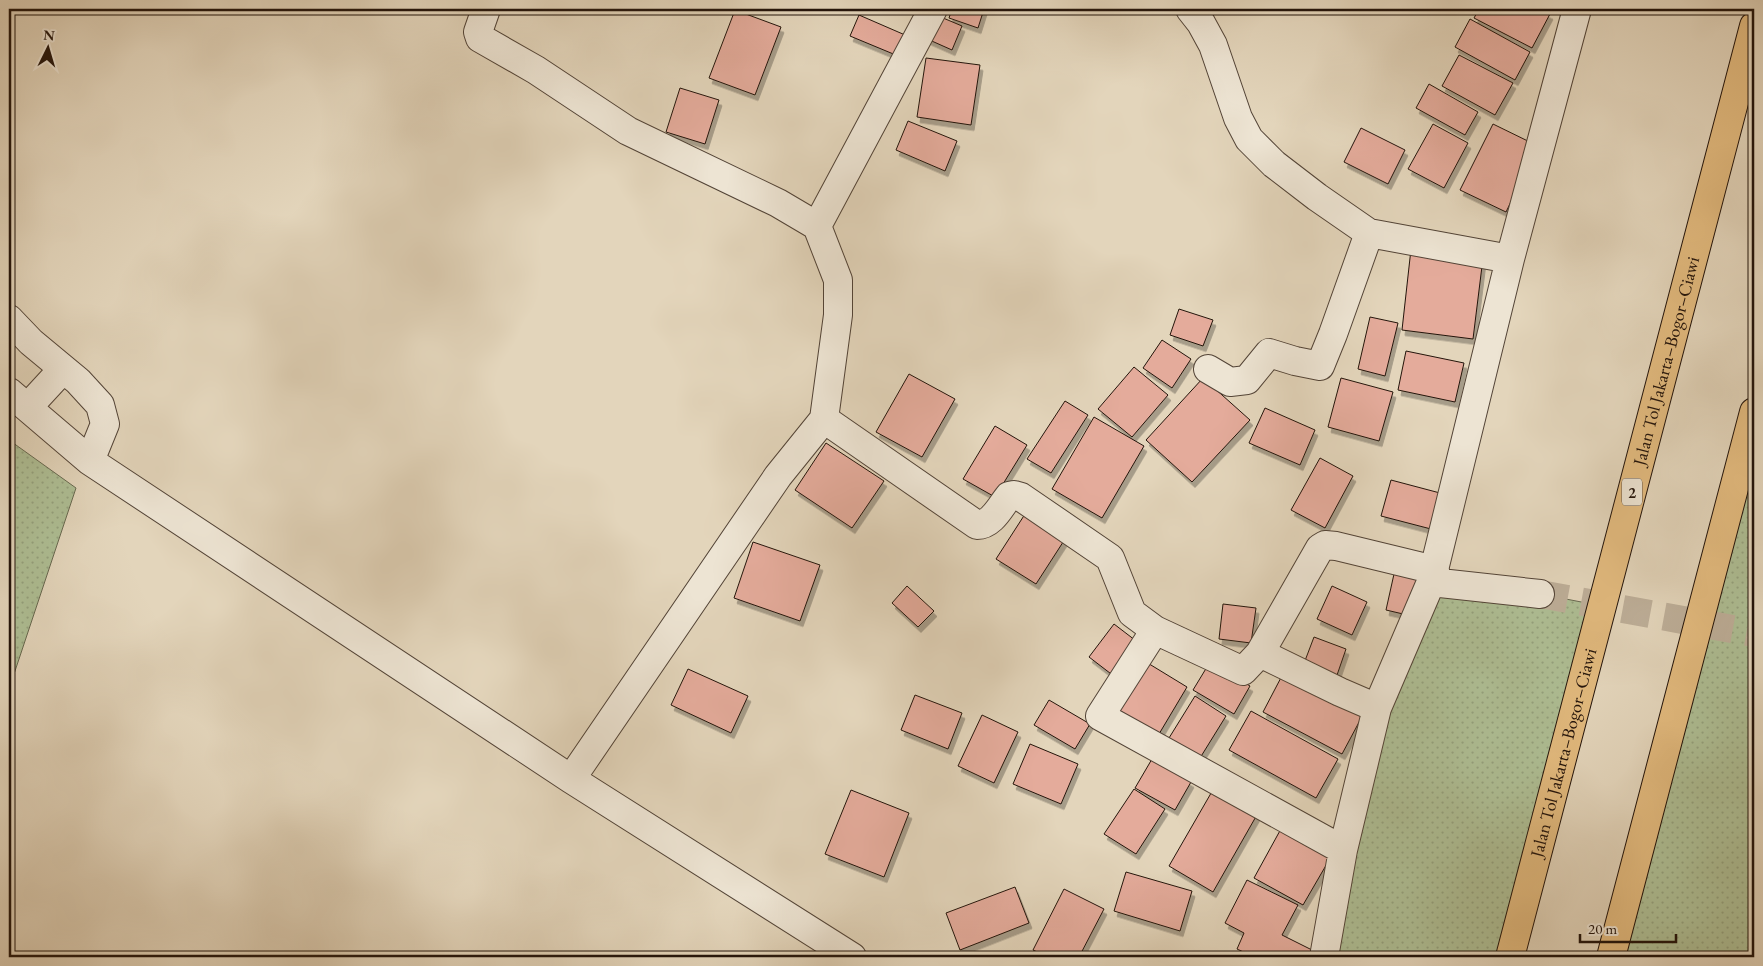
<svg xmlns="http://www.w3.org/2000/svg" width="1763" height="966" font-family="'EB Garamond',serif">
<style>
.grass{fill:url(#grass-dots);stroke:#686950}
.building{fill:#e4ab9b;stroke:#23140b;filter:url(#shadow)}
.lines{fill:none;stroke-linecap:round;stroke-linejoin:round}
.street-tunnel{stroke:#bdae98;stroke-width:28;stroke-dasharray:28 14;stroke-linecap:butt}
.street-casing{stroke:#534437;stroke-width:30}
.highway-casing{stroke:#23140b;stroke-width:30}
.street{stroke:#ede4d3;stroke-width:28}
.highway{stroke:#e2ba7e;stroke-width:28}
.labels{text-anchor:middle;stroke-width:4.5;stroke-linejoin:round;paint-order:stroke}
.shield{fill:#ede4d3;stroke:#605247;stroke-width:1}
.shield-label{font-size:16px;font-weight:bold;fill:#23140b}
.street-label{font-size:18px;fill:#23140b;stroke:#ede4d3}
</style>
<defs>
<pattern id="grass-dots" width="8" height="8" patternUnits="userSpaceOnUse" patternTransform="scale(1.25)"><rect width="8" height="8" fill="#aebe94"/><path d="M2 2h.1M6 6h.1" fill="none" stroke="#95a27e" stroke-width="1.8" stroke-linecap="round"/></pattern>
<filter id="shadow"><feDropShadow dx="3" dy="5.5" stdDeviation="0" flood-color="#0004"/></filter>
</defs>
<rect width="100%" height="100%" fill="#e3d5bb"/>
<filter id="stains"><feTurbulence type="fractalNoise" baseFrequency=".004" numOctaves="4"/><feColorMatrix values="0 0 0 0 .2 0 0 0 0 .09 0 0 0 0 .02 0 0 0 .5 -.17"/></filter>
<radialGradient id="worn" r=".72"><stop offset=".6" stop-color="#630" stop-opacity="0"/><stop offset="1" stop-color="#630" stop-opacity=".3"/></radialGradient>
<path class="grass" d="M 1754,412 L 1754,957 L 1610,957 Z
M 9,440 L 76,488 L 9,689 Z
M 1431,582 L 1540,594 L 1602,606 L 1510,957 L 1329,957 L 1377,708 Z"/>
<path class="building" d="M 952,9 L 984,9 L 978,28 L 949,18 Z
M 1479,9 L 1539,9 L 1550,14 L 1532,48 L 1474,18 Z
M 735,10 L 781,27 L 755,95 L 709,78 Z
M 859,15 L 912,38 L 903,58 L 850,36 Z
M 936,15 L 962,26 L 952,50 L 925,38 Z
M 1470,19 L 1530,52 L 1515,80 L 1455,47 Z
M 1459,55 L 1513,83 L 1495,115 L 1442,86 Z
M 926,58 L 980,65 L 971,125 L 917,117 Z
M 1429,84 L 1478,112 L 1465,135 L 1416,108 Z
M 680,88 L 719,100 L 705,144 L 666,132 Z
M 908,121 L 957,141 L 945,171 L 896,150 Z
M 1433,124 L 1468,143 L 1444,188 L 1408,169 Z
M 1493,124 L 1538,146 L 1506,212 L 1460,190 Z
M 1361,128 L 1405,150 L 1388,184 L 1344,162 Z
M 1411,249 L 1483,258 L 1473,339 L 1402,330 Z
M 1179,309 L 1213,320 L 1203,346 L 1170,335 Z
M 1370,317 L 1398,323 L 1385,376 L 1358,369 Z
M 1162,340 L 1191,359 L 1172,388 L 1143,368 Z
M 1406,351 L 1464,363 L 1455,402 L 1398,390 Z
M 1134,367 L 1168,395 L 1132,437 L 1098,409 Z
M 909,374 L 955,399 L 922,457 L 876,432 Z
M 1203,378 L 1250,420 L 1192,482 L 1146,440 Z
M 1341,378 L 1393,392 L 1379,441 L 1328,427 Z
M 1065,401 L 1088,415 L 1051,473 L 1027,459 Z
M 1265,408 L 1315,430 L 1300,465 L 1249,443 Z
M 1094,417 L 1144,446 L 1102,518 L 1052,489 Z
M 995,426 L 1027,445 L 995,497 L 963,479 Z
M 826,443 L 884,481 L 852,528 L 795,490 Z
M 1320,458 L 1353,476 L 1325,528 L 1291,510 Z
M 1391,480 L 1440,493 L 1431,529 L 1381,516 Z
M 1027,511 L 1067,536 L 1036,584 L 996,559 Z
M 753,542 L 820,565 L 800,621 L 734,598 Z
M 1396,565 L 1425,572 L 1416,617 L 1386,610 Z
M 907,586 L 934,611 L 918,627 L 892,603 Z
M 1332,586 L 1367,602 L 1352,635 L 1317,619 Z
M 1223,604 L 1256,608 L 1251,643 L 1219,639 Z
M 1114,624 L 1144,647 L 1119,680 L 1089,657 Z
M 1314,637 L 1346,649 L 1336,678 L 1303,666 Z
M 1146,662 L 1187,687 L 1159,734 L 1117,709 Z
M 1210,662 L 1250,686 L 1234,714 L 1193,690 Z
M 688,669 L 748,696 L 731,733 L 671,705 Z
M 1285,670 L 1365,711 L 1342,754 L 1263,712 Z
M 915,695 L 962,713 L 948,749 L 901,730 Z
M 1195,696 L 1226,716 L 1200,758 L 1169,738 Z
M 1049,700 L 1090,724 L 1075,749 L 1034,725 Z
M 1251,711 L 1338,759 L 1316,798 L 1229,750 Z
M 982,715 L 1018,732 L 994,783 L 958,766 Z
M 1030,744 L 1078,764 L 1061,804 L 1013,784 Z
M 1152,759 L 1191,782 L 1175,810 L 1135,788 Z
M 1214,788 L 1258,813 L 1213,892 L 1169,866 Z
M 1134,789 L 1165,809 L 1136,854 L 1104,834 Z
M 851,790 L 909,813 L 884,877 L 825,854 Z
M 1282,827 L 1332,855 L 1303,905 L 1254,878 Z
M 1126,872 L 1192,891 L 1180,931 L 1114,911 Z
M 1247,880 L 1298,905 L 1282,935 L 1314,951 L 1310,957 L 1254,957 L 1237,949 L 1244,933 L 1225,923 Z
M 1015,887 L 1029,923 L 960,950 L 946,913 Z
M 1064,889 L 1104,909 L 1079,957 L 1048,957 L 1033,950 Z"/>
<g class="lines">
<path class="street-tunnel" d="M 1540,594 L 1754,633"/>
<g class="street-casing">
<path id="street" d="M 486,9 L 478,32 L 480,38 L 536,70 L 628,131 L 778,203 L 817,226 L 838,280 L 838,315 L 824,419 L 778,476 L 571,779
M 1190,9 L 1201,23 L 1213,45 L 1238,118 L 1249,139 L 1274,164 L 1317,197 L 1369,233 L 1510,259
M 817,226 L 933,9
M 9,319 L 31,342 L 78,381 L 100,405 L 105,424 L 90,461
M 1208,369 L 1230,382 L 1247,380 L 1269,353 L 1295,361 L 1320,366 L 1333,334 L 1369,233
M 9,392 L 90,461 L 571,779 L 852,957
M 28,407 L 63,369
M 824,419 L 977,525 C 992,525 1000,507 1009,496 L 1014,495 L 1021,497 L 1110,558 L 1132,613 L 1155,630 L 1243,671 L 1260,653 L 1340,692 L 1377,708
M 1431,582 L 1540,594
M 1155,630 L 1100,716 L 1343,850
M 1260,653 L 1320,548 L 1325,545 L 1336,546 L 1435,570
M 1324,957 L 1343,850 L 1377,708 L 1431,582 L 1510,259 L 1577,9"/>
</g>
<g class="highway-casing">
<g id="highway">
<path id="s1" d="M 1510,957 L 1754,26"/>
<path d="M 1611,957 L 1754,412"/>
</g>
</g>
<use href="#street" class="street"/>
<use href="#highway" class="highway"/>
</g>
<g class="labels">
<rect class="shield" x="1622" y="478.5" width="20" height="27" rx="4"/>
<g class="shield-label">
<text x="1632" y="498">2</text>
</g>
<g class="street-label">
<text dy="6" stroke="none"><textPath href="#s1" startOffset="616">Jalan Tol Jakarta–Bogor–Ciawi</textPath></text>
<text dy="6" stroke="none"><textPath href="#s1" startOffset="211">Jalan Tol Jakarta–Bogor–Ciawi</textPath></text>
</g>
</g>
<rect width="1763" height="966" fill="none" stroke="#e3d5bb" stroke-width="30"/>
<rect x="10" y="10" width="1743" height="946" fill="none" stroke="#23140b" stroke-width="2.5"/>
<rect x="15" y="15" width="1733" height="936" fill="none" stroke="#23140b"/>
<g transform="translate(48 48) rotate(5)" stroke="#ede4d3" stroke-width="4" paint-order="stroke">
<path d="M0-4L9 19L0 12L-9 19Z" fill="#23140b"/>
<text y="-8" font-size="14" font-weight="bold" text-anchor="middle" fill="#23140b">N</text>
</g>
<path d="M1580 934v8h96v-8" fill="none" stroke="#23140b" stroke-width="2.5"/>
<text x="1588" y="934" font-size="15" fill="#23140b" stroke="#ede4d3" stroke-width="4" paint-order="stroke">20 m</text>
<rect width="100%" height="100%" filter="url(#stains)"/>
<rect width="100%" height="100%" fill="url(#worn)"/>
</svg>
